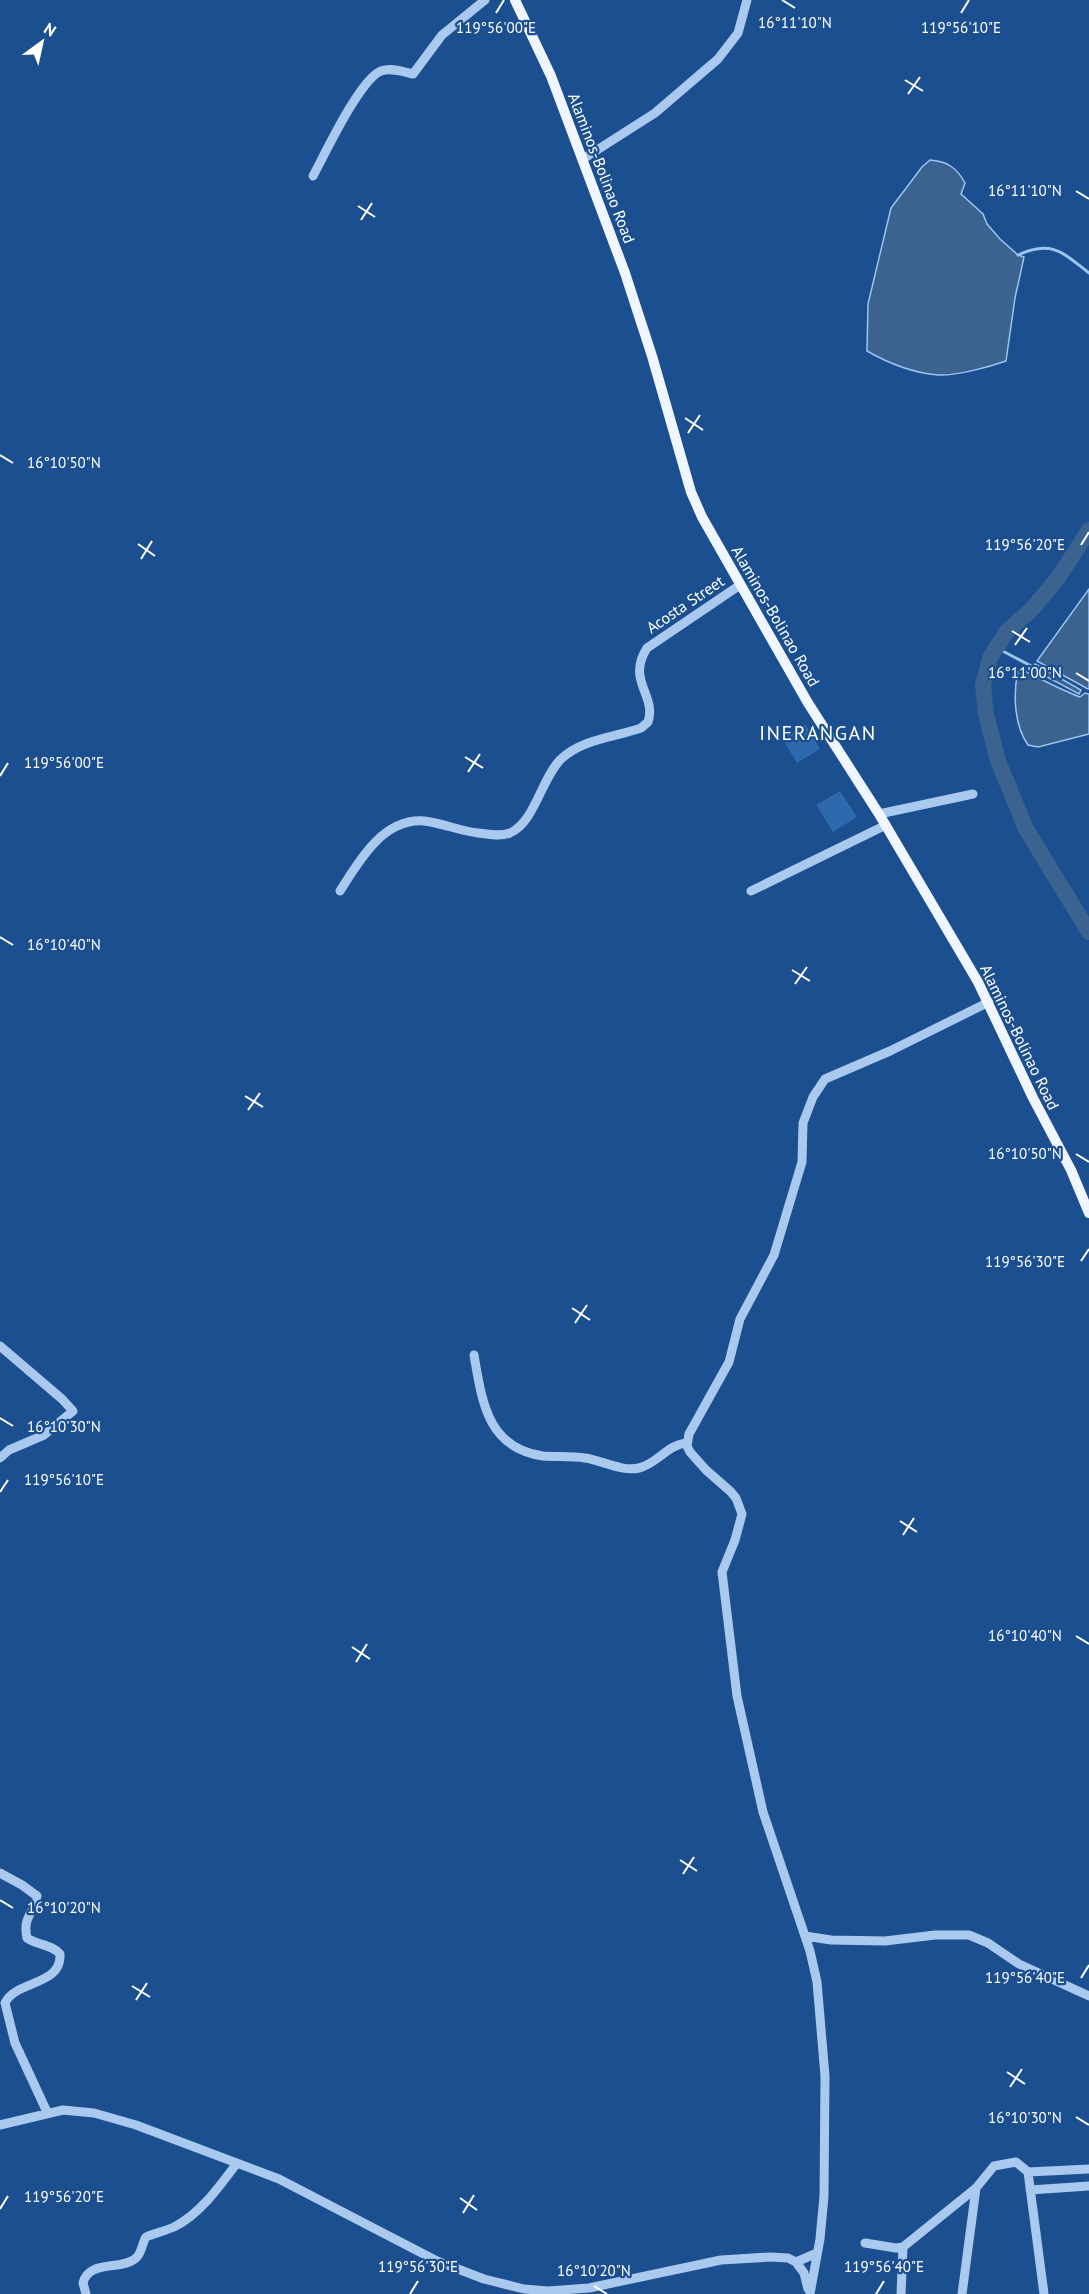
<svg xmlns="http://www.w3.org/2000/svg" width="1089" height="2294" font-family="'PT Sans',sans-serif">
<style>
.green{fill:#2e69ad}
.water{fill:#3c6290;stroke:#9cc4f0;stroke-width:1.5}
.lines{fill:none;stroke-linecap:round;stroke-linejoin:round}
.stream{stroke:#9cc4f0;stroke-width:3}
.river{stroke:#3c6290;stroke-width:16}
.minor{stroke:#a9c9ee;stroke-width:9}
.major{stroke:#f0f6ff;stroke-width:10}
.ticks{fill:none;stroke:#fff;stroke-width:2}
.labels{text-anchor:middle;stroke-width:4.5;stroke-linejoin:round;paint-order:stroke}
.street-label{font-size:16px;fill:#fff;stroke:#1b4f8f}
.quarter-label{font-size:20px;letter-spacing:1.5px;fill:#fff;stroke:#1b4f8f}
.ticks-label{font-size:15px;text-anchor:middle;fill:#fff;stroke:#1b4f8f;stroke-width:4.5;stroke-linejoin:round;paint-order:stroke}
</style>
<rect width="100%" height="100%" fill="#1b4f8f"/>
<path class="green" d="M 805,724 L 820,749 L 797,763 L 782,738 Z
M 840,791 L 857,817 L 833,832 L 816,805 Z"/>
<path class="water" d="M 930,160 C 947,161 957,168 965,183 L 961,194 L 983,214 L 987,224 L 1000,239 L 1018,255 L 1024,257 L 1015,298 L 1006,361 C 989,367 956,376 938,375 C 914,373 888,363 867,351 L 868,304 L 891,208 L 922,167 Z
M 1089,589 L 1089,689 L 1088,689 L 1037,661 Z
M 1035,664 L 1081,690 L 1079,694 L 1032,669 Z
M 1021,669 C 1041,679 1059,689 1080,697 L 1085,693 L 1089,694 L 1089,734 L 1038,747 L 1028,745 C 1014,725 1013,694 1018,671 Z"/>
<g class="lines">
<path class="stream" d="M 1018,255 C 1052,239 1063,253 1089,273
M 997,648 L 1033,667"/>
<path class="river" d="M 1089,530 L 1058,578 L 1032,609 L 1007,631 L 990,658 L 983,685 L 986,714 L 998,761 L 1026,829 L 1089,932"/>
<path class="minor" d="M 583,159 L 655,113 L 718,59 L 738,33 L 747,0
M 313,176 C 325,154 360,79 381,71 C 391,67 404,72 413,74 L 442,35 L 485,0
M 879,814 L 973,794
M 340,891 C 359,861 383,818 424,821 C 442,823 460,831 478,833 C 488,834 500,837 510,833 C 535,822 541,779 561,759 C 582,739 615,737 641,728 L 648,722 C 657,695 626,681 647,648 L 740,585
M 751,891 L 886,825
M 0,1346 L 62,1399 L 73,1411 L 44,1435 L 9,1450 L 0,1458
M 474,1355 C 482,1401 487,1448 543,1456 C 557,1457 571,1456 585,1458 C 601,1460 622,1472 639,1468 C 657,1464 668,1444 687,1443
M 0,1873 L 22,1885 L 37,1896 C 35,1913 22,1916 27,1938 C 37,1945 53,1945 60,1954 C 62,1986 16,1980 5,2003 L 15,2043 L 47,2112
M 805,1936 L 831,1940 L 885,1941 L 935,1935 L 969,1935 L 988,1943 L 1019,1964 L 1089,1996
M 0,2125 L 63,2110 L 94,2113 L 136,2125 L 279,2179 L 437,2261 L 484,2279 L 524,2289 L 548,2291 L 589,2288 L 721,2260 L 770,2257 L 788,2258 L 796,2262 L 804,2273 L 808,2289
M 1028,2172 L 1089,2169
M 1030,2190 L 1089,2186
M 865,2243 L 896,2248 L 903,2247 L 976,2188 L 994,2166 L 1016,2162 L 1028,2172 L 1044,2294
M 796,2262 L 817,2253
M 86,2294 L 83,2283 C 89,2259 122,2271 136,2258 C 142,2253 142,2243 146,2237 C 155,2233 165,2231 174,2227 C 200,2214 220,2186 237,2163
M 810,2294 L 820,2239 L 824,2196 L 825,2076 L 817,1982 L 810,1951 L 763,1812 L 737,1696 L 722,1572 L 735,1540 L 742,1514 L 736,1498 L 730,1491 L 706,1470 L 690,1452 L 687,1446 L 689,1434 L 729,1362 L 740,1319 L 774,1255 L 802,1162 L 803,1123 L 813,1097 L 825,1079 L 890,1051 L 989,1002
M 901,2294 L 903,2247
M 962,2294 L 976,2188"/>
<path class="major" d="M 515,0 L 551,76 L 625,273 L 652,356 L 691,492 L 702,517 L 808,703 L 879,814 L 978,982 L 1033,1098 L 1071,1170 L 1089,1213"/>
</g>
<path class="ticks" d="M 782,0 L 795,8M 496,13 L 504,0M 961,13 L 969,0M 905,80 L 923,91M 908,94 L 920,77M 1076,191 L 1089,199M 358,206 L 375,217M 361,220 L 372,203M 685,418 L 703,430M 688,433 L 700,415M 0,455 L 13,463M 138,544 L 155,556M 1081,545 L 1089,532M 141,559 L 152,541M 1012,631 L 1030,642M 1015,645 L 1027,628M 1076,673 L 1089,681M 465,757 L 483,768M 468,772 L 480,754M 0,776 L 8,763M 0,937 L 13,945M 792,970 L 810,981M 795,984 L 807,967M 245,1096 L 263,1107M 248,1110 L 260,1093M 1076,1154 L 1089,1162M 1081,1261 L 1089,1249M 572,1308 L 590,1320M 575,1323 L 587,1305M 0,1418 L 13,1426M 0,1492 L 8,1480M 900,1521 L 917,1532M 903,1535 L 914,1518M 1076,1636 L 1089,1644M 352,1647 L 370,1659M 356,1662 L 367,1644M 680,1860 L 697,1871M 683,1874 L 694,1857M 0,1900 L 13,1908M 1081,1978 L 1089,1965M 132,1986 L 150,1997M 136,2000 L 147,1983M 1007,2072 L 1025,2084M 1010,2087 L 1022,2069M 1076,2117 L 1089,2125M 460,2198 L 477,2210M 0,2209 L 8,2196M 463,2213 L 474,2195M 594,2286 L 607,2294M 410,2294 L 418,2281M 876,2294 L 884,2281"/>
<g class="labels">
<g class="street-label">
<text transform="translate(602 168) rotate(69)" y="6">Alaminos-Bolinao Road</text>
<text transform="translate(685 604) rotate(-34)" y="6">Acosta Street</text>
<text transform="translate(776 616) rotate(60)" y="6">Alaminos-Bolinao Road</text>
<text transform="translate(1020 1037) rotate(64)" y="6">Alaminos-Bolinao Road</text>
</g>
<g class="quarter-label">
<text x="818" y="740">INERANGAN</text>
</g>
</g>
<g class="ticks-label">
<text x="795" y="28">16°11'10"N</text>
<text x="496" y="33">119°56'00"E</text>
<text x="961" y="33">119°56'10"E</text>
<text x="1025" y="196">16°11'10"N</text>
<text x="64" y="468">16°10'50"N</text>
<text x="1025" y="550">119°56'20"E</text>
<text x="1025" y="678">16°11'00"N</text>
<text x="64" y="768">119°56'00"E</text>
<text x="64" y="950">16°10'40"N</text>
<text x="1025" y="1159">16°10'50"N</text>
<text x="1025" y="1267">119°56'30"E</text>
<text x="64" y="1432">16°10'30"N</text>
<text x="64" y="1485">119°56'10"E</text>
<text x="1025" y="1641">16°10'40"N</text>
<text x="64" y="1913">16°10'20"N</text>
<text x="1025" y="1983">119°56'40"E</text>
<text x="1025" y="2123">16°10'30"N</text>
<text x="64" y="2202">119°56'20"E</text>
<text x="418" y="2272">119°56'30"E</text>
<text x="884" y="2272">119°56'40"E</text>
<text x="594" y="2276">16°10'20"N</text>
</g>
<g transform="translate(42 42) rotate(33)" stroke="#1b4f8f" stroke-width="4.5" paint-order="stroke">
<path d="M0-4.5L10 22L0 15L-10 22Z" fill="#ffffff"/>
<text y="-9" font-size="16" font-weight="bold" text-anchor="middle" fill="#ffffff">N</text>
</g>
</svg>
